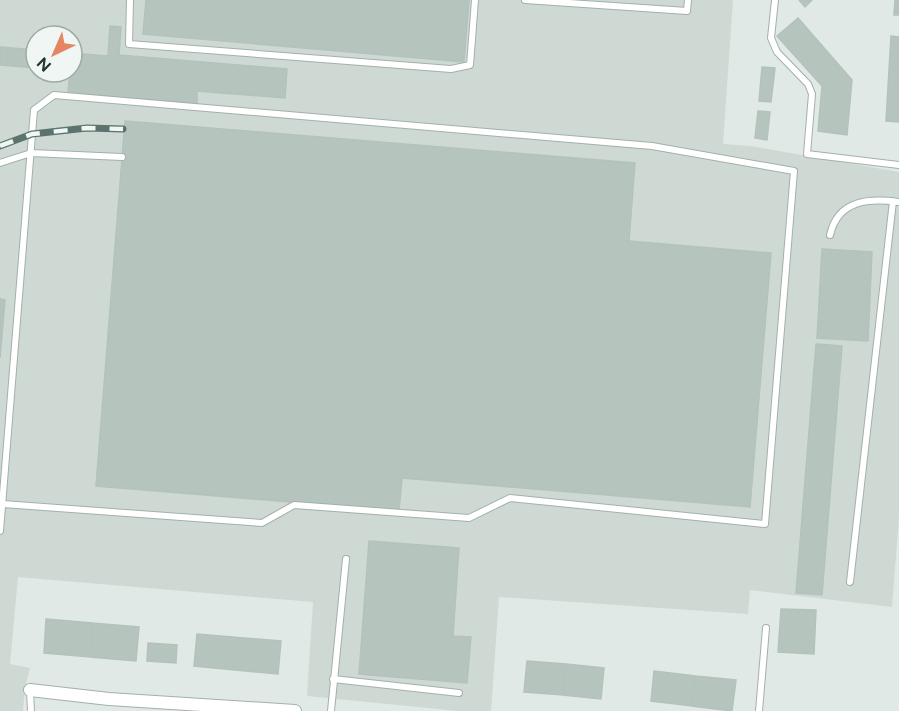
<svg xmlns="http://www.w3.org/2000/svg" width="899" height="711" font-family="Figtree,sans-serif">
<style>
.built{fill:#ced9d4;fill-rule:evenodd}
.building{fill:#b6c4be;stroke:#b3c2bc;stroke-width:1.5}
.lines{fill:none;stroke-linecap:round;stroke-linejoin:round}
.lane-casing{stroke:#a3b0ac;stroke-width:8}
.street-casing{stroke:#a3b0ac;stroke-width:14}
.lane{stroke:#fff;stroke-width:6}
.street{stroke:#fff;stroke-width:12}
.rail-casing{stroke:#5d746e;stroke-width:7}
.rail{stroke:#f0f6f3;stroke-width:4.5;stroke-dasharray:14;stroke-linecap:butt}
</style>
<rect width="100%" height="100%" fill="#e0e9e5"/>
<path class="built" d="M 0,0 L 733,0 L 723,144 L 751,146 L 899,172 L 899,517 L 892,607 L 750,590 L 748,614 L 499,597 L 491,711 L 458,711 L 307,696 L 313,602 L 18,577 L 10,664 L 30,668 L 25,687 L 23,711 L 0,711 ZM 36,36 L 72,36 L 72,72 L 36,72 Z"/>
<path class="building" d="M 146,0 L 469,0 L 464,62 L 143,34 Z
M 799,0 L 812,0 L 805,7 Z
M 895,0 L 899,0 L 899,15 L 894,15 Z
M 798,18 L 852,80 L 847,135 L 818,131 L 822,86 L 777,36 Z
M 110,26 L 121,27 L 119,55 L 287,69 L 285,98 L 197,91 L 197,103 L 68,93 L 70,72 L 72,72 L 72,53 L 108,56 Z
M 891,36 L 899,37 L 899,122 L 886,121 Z
M 0,47 L 36,50 L 36,68 L 0,65 Z
M 762,67 L 775,68 L 771,102 L 759,101 Z
M 758,111 L 770,112 L 767,140 L 755,138 Z
M 125,121 L 635,163 L 629,241 L 771,253 L 750,507 L 402,478 L 399,511 L 96,486 Z
M 822,249 L 872,252 L 868,341 L 817,338 Z
M 0,299 L 5,300 L 0,358 Z
M 816,344 L 842,346 L 822,595 L 796,593 Z
M 369,541 L 459,548 L 453,636 L 471,637 L 467,683 L 359,674 Z
M 781,609 L 816,610 L 814,654 L 778,652 Z
M 46,619 L 92,623 L 90,657 L 44,653 Z
M 92,623 L 139,627 L 136,661 L 90,657 Z
M 197,634 L 281,641 L 278,674 L 194,666 Z
M 148,643 L 177,645 L 176,663 L 147,661 Z
M 527,661 L 566,664 L 563,695 L 524,692 Z
M 566,664 L 604,668 L 601,699 L 563,695 Z
M 654,671 L 695,676 L 692,706 L 651,701 Z
M 695,676 L 736,680 L 732,711 L 692,706 Z"/>
<g class="lines">
<g class="lane-casing">
<path id="lane" d="M 130,0 L 129,44 L 451,69 L 470,65 L 475,0
M 525,0 L 687,11 L 688,0
M 775,0 L 771,38 L 777,52 L 808,84 L 812,94 L 807,154 L 899,165
M 0,163 L 31,153 L 122,157
M 830,235 C 838,200 868,198 899,202
M 0,531 L 34,110 L 54,95 L 652,146 L 794,171 L 765,524 L 510,498 L 469,518 L 294,505 L 262,523 L 3,504
M 850,582 L 893,201
M 333,679 L 459,693
M 30,691 L 31,711
M 331,711 L 346,559
M 759,711 L 766,628"/>
</g>
<g class="street-casing">
<path id="street" d="M 30,690 L 109,699 L 295,711"/>
</g>
<use href="#lane" class="lane"/>
<use href="#street" class="street"/>
<g class="rail-casing">
<path id="rail" d="M 0,146 L 32,134 L 87,128 L 123,129"/>
</g>
<use href="#rail" class="rail"/>
</g>
<g transform="translate(54 54) rotate(224)"><circle r="28" fill="#f0f6f3" stroke="#9eaaa6" stroke-width="1.5"/>
<path d="M0-4.5L10 22L0 15L-10 22Z" fill="#e48563"/>
<text y="-9" font-size="16" font-weight="bold" text-anchor="middle" fill="#223833">N</text>
</g>
</svg>
